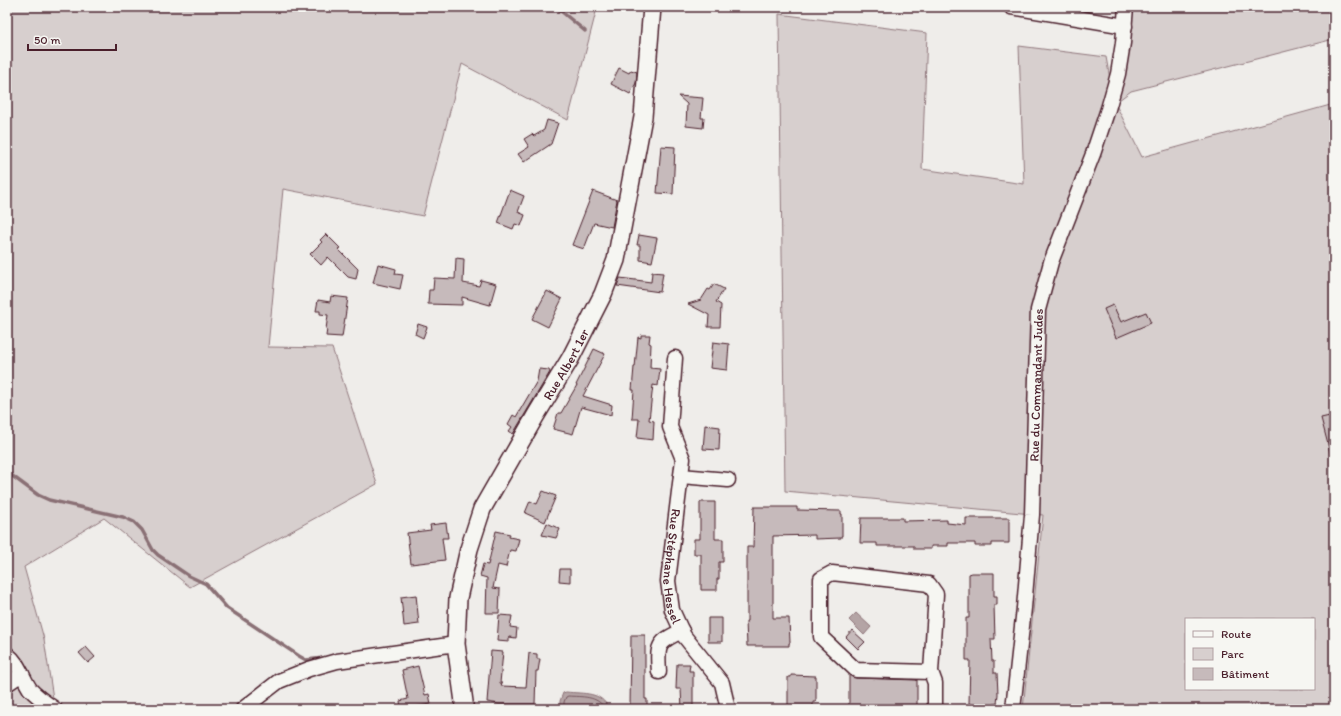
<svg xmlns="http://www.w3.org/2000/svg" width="1341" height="716" font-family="Itim,sans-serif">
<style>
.green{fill:#d7cfce;stroke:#90777c;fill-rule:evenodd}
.water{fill:#b4a4a5;stroke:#8a6f74}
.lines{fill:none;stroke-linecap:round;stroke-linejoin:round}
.shore{stroke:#74545c;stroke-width:1}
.stream{stroke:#8a6f74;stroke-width:3.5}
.building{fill:#c6babb;stroke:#4a1f2b}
.minor-casing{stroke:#4a1f2b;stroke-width:17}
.tertiary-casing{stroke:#4a1f2b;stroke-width:20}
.minor{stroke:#f6f6f2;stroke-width:14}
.tertiary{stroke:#f6f6f2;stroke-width:17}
.labels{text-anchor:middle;stroke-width:3;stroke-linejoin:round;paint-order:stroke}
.street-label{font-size:13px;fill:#4a1f2b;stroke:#f6f6f2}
</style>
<rect width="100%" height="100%" fill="#efedea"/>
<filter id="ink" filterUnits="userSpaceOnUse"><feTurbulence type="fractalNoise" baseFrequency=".025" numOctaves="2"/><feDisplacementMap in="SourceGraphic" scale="8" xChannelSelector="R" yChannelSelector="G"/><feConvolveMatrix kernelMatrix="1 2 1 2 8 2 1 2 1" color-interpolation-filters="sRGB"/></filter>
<g filter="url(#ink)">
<path class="green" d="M 7,7 L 596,7 L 597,8 L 568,120 L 462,64 L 423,216 L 283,189 L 268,347 L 332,348 L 377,484 L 190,587 L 104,518 L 24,567 L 44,639 L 54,705 L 59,709 L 7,709 Z
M 1130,7 L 1334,7 L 1334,39 L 1131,91 L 1115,103 L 1142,157 L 1334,104 L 1334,709 L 1023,709 L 1043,515 L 785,491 L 779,14 L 927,33 L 922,169 L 1024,184 L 1019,46 L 1106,57 L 1114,101 ZM 1186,619 L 1314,619 L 1314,689 L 1186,689 Z"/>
<path class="water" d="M 856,613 L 871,627 L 864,635 L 849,620 Z
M 566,692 C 584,694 601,691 609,709 L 560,709 L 560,701 L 563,693 Z"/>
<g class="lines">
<path class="shore" d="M 564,709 L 564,702 L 566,697 L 568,696 C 581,697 598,695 605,709"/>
<path class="stream" d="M 556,7 L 585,31
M 7,472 L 38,495 L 49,500 L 123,517 L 134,522 L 142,530 L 153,550 L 158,555 L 189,576 L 206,584 L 227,608 L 299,656 L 306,660 L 324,658"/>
</g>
<path class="building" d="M 619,68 L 629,73 L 631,70 L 637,72 L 636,83 L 630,94 L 611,84 Z
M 678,96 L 703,98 L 701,118 L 704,118 L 703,128 L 686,126 L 687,104 Z
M 547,120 L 558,123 L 551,144 L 524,162 L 518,154 L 529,147 L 524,139 L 532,134 L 534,136 L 544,130 Z
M 661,146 L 675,147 L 673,194 L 657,193 Z
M 510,190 L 524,196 L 518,212 L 525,215 L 521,226 L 515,224 L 513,229 L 498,223 Z
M 593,191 L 617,200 L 612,227 L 594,223 L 584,249 L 572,245 Z
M 326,234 L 340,248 L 338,249 L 358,269 L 356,279 L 348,277 L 328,257 L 321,265 L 310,254 L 322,242 L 320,240 Z
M 639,235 L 657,238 L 652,262 L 640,260 L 640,245 L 637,245 Z
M 456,258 L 464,259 L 463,283 L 479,286 L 481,280 L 496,284 L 490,305 L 462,297 L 462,305 L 428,304 L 429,290 L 433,290 L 434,278 L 455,279 Z
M 378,264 L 396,269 L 395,274 L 403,275 L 400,289 L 373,283 Z
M 652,272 L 663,273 L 660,292 L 617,286 L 620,278 L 651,282 Z
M 714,284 L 724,289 L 716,302 L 721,305 L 720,327 L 708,327 L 709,315 L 688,304 L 701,300 L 708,289 L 710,290 Z
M 547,291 L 562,299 L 548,327 L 532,319 Z
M 331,296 L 348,298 L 342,337 L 326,336 L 327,329 L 326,329 L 328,315 L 320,314 L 320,311 L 316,311 L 318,300 L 330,302 Z
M 1113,305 L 1121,322 L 1146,312 L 1151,323 L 1116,338 L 1104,309 Z
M 418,324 L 427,327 L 423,338 L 415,334 Z
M 641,335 L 650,335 L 649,343 L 651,344 L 650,368 L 660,369 L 658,386 L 653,385 L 649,420 L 654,421 L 653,440 L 637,438 L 639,419 L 632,419 L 634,390 L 632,390 L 634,367 L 635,367 L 638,337 L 641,338 Z
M 713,342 L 729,344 L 727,370 L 710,368 Z
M 594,349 L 605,354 L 583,396 L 612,405 L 611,415 L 581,407 L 573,434 L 553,429 L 558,413 L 561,413 L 577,385 L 576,385 Z
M 539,369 L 549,370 L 550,372 L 513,434 L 509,431 L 512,427 L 508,424 L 513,415 L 516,417 L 537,381 Z
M 1334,415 L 1334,455 L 1331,456 L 1321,418 Z
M 705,425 L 720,427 L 719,450 L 703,449 Z
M 543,491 L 556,496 L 545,522 L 525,513 L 530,501 L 537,504 Z
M 700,502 L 715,502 L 715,539 L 723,539 L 723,562 L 719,562 L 719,579 L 717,579 L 717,590 L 701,590 L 701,554 L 694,554 L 694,539 L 700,539 Z
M 754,507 L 797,507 L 797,510 L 841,511 L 841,514 L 842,514 L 842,536 L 841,536 L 841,538 L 815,539 L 815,535 L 773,536 L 773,618 L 789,618 L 790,643 L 789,643 L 789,646 L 747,646 L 746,621 L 747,621 L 747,547 L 753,547 Z
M 861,518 L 903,518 L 903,521 L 947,520 L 947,523 L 966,525 L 966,518 L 1009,518 L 1009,543 L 992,543 L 992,546 L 975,546 L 975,543 L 948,543 L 948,546 L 931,546 L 931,549 L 914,549 L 914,546 L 877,546 L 877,543 L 860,543 Z
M 446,523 L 448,538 L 442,538 L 445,560 L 411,564 L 407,533 L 431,530 L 430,525 Z
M 547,523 L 560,529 L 556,538 L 542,535 Z
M 496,531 L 510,534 L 509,537 L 519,539 L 516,551 L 510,550 L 506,567 L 498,565 L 493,588 L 500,589 L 499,613 L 486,613 L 487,578 L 480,576 L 483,564 L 488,565 Z
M 560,569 L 570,569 L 570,582 L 559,581 Z
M 972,573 L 994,573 L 994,596 L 997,596 L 997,605 L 994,605 L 995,639 L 991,639 L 992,661 L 994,661 L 994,673 L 997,673 L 998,694 L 997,704 L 994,704 L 994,705 L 972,706 L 972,704 L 969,704 L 970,660 L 966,660 L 966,618 L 969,618 L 969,574 Z
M 416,595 L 419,624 L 404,626 L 401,597 Z
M 499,615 L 512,616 L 510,627 L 517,628 L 516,638 L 509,637 L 509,642 L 497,641 Z
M 708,618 L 722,618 L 722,642 L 708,642 Z
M 852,630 L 865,642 L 858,649 L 846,637 Z
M 631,635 L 645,635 L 645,699 L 647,699 L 647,709 L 630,709 Z
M 86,647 L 95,657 L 88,663 L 79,653 Z
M 491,651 L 503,652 L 500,683 L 502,683 L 501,686 L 526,687 L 529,653 L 537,654 L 537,659 L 540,659 L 538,671 L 536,671 L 535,704 L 499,704 L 487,702 Z
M 677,664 L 690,664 L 689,671 L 693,671 L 693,709 L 682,709 L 681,689 L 676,689 Z
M 418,666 L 425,695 L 429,694 L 431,704 L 401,709 L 400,701 L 408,699 L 402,670 Z
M 791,675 L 816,676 L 816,702 L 813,702 L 813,709 L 791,709 L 791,707 L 788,707 L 788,677 L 791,677 Z
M 849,675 L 856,678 L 917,680 L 917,709 L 849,709 Z"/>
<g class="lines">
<g class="minor-casing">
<g id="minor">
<path d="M 1011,7 L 1125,26"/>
<path id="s1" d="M 675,358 L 670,427 L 683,459 L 668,581 L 672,610 L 684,636 L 722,683 L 728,709"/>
<path d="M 681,476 L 728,480"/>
<path d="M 7,654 C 19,663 22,677 30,689 C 37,697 46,703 55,709"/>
<path d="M 659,672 C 657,646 657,642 682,631"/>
<path d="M 931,672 L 856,670 L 821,637 L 821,579 L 832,573 L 929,584 L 936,594 L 931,672 L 935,683 L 935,709"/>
<path d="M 7,684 L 22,674"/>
<path d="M 243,709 L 279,681 L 309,669 L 337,661 L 456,644"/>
<path id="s2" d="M 1013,709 L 1024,608 L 1032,515 L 1038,310 L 1051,262 L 1093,154 L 1108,109 L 1118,74 L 1123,43 L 1126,7"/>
</g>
</g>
<g class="tertiary-casing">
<g id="tertiary">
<path id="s3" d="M 464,709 L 464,702 L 456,644 L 458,598 L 469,549 L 482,509 L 536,415 L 570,359 L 603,294 L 616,260 L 643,117 L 652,7"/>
</g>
</g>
<use href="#minor" class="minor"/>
<use href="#tertiary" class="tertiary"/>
</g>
</g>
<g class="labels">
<g class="street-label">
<text dy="5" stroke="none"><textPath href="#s3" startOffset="371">Rue Albert 1er</textPath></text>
<text dy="5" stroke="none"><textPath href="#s2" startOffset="325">Rue du Commandant Judes</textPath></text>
<text dy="5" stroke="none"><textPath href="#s1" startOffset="212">Rue Stéphane Hessel</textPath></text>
</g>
</g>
<rect width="1341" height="716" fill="none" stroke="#f6f6f2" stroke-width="24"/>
<rect x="12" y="12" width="1317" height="692" fill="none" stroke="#4a1f2b" stroke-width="1.5" filter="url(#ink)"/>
<rect x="1185" y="618" width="130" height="72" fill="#f6f6f2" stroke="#b1a0a2"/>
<rect x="1193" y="631" width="20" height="6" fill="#f6f6f2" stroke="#b1a0a2"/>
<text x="1221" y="638" font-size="12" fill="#4a1f2b">Route</text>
<rect x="1193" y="648" width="20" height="12" fill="#d7cfce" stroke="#b1a0a2"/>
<text x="1221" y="658" font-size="12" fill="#4a1f2b">Parc</text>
<rect x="1193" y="668" width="20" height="12" fill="#c6babb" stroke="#b1a0a2"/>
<text x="1221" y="678" font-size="12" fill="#4a1f2b">Bâtiment</text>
<path d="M28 44v6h88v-6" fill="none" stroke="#4a1f2b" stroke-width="2"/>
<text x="34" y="44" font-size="12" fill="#4a1f2b" stroke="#f6f6f2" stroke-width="3" paint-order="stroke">50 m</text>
</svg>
